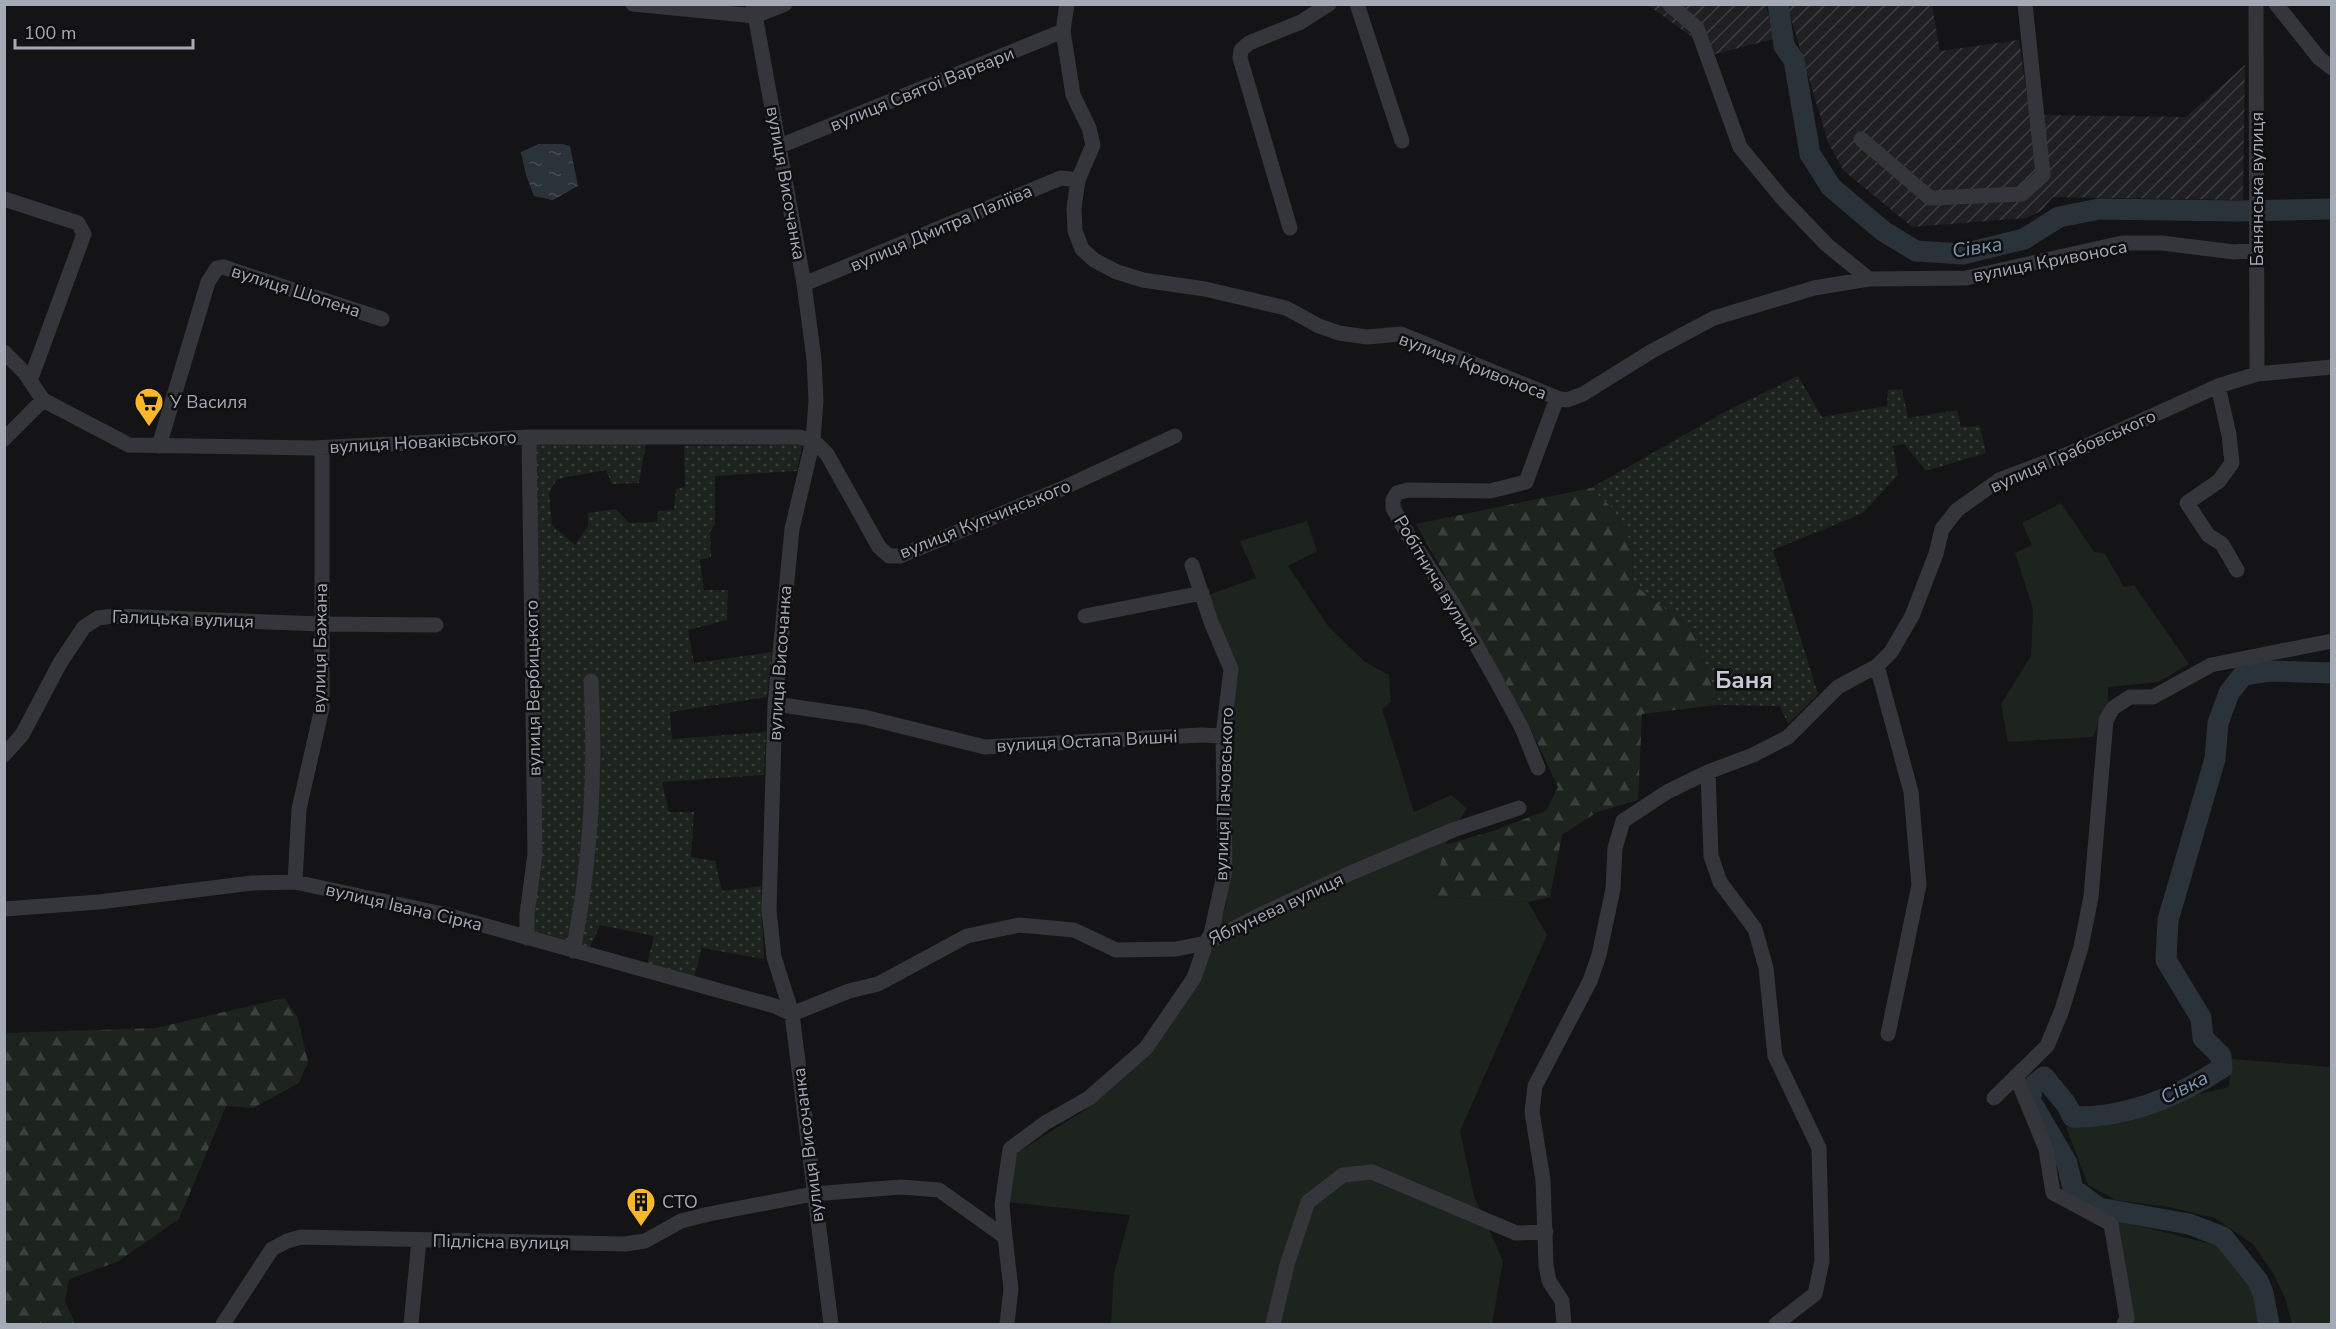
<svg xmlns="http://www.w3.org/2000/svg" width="2336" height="1329" font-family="'Nunito Sans',sans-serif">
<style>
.industrial{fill:url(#industrial-furrows)}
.grass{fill:url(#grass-dots)}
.forest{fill:url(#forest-firs)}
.garden{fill:#1c241d}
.water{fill:url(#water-ripples)}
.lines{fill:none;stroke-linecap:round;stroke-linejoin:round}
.river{stroke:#2a333a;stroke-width:21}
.minor{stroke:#35363b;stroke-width:15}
.labels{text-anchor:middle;stroke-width:5;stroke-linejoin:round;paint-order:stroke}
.street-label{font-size:18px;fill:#a5aab7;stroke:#0f0f11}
.poi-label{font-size:18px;fill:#a5aab7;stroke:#0f0f11;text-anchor:start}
.water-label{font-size:20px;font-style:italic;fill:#7b97b3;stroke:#0f0f11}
.district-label{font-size:24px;font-weight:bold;fill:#c6c9d3;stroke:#0f0f11}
</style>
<defs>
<pattern id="industrial-furrows" width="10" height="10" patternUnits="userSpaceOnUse" patternTransform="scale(1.5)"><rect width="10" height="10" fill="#202023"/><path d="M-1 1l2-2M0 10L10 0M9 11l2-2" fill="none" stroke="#3d3e41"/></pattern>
<pattern id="grass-dots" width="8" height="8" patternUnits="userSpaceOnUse" patternTransform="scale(1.5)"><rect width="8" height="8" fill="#1c241d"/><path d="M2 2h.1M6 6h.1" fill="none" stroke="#3a413c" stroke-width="1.8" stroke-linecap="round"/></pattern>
<pattern id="forest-firs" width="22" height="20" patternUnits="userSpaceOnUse" patternTransform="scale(1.5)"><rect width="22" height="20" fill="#1c241d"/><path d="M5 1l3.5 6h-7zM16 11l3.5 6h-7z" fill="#3a413c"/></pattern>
<pattern id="water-ripples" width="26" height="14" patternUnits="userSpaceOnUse" patternTransform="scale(1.5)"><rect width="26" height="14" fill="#2a333a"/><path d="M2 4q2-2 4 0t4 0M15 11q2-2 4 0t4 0" fill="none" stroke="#464e54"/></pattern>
</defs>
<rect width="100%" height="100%" fill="#141416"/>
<path class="industrial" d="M 1648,5 L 1766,5 L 1774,39 L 1715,54 Z
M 1787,5 L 1932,5 L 1940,51 L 2019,40 L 2030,115 L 2186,117 L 2245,65 L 2243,200 L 2053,197 L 2041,211 L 2026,218 L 1912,227 L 1843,170 L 1828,142 Z"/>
<path class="grass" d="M 1798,376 L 1822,417 L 1887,406 L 1888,390 L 1902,389 L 1908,418 L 1957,410 L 1961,427 L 1980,426 L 1986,453 L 1926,471 L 1904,444 L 1893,446 L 1898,475 L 1863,513 L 1773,550 L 1818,694 L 1788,724 L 1780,706 L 1718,705 L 1693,631 L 1632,583 L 1633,545 L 1611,507 L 1591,488 L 1723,413 Z
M 523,442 L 646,443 L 639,483 L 612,484 L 606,470 L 557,479 L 549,493 L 552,525 L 575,545 L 588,526 L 588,513 L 616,509 L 629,523 L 657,522 L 658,511 L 674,510 L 676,489 L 685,487 L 684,446 L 802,445 L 797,471 L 715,476 L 715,524 L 710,532 L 711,557 L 700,560 L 704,590 L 728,590 L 727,620 L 688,630 L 694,663 L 772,652 L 767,697 L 670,712 L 672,739 L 766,732 L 764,775 L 662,782 L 669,812 L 694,812 L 691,857 L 715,861 L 722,891 L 761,886 L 764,959 L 702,948 L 694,977 L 647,965 L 654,936 L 600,925 L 589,949 L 531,933 Z"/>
<path class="forest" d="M 1591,488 L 1611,507 L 1633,545 L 1632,583 L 1693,631 L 1718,705 L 1642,714 L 1638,800 L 1597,812 L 1562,835 L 1550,897 L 1528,902 L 1431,897 L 1445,845 L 1493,831 L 1546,811 L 1558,787 L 1526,719 L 1416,524 Z
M 284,998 L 297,1016 L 308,1062 L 299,1083 L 253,1108 L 226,1106 L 179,1219 L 117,1262 L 69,1279 L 65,1301 L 75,1324 L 5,1324 L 5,1033 L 156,1028 Z"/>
<path class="garden" d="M 2061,503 L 2094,552 L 2105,554 L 2124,587 L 2134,585 L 2189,664 L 2158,682 L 2108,687 L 2108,700 L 2093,737 L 2008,742 L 2001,704 L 2031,656 L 2033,609 L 2015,553 L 2032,545 L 2022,523 Z
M 1307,521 L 1317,551 L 1288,566 L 1329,627 L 1365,662 L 1389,675 L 1391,702 L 1382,709 L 1414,812 L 1451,795 L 1467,808 L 1445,846 L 1432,897 L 1528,902 L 1547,935 L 1460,1131 L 1474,1196 L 1503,1261 L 1492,1324 L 1111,1324 L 1114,1273 L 1130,1215 L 1006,1202 L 1014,1155 L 1088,1108 L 1149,1051 L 1210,951 L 1226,905 L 1230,744 L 1236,667 L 1208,595 L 1256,578 L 1240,541 Z
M 2231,1059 L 2331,1067 L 2331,1324 L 2292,1324 L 2285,1298 L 2273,1273 L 2253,1244 L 2215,1218 L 2169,1207 L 2116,1200 L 2088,1185 L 2066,1127 L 2229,1087 Z
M 2116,1220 L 2223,1247 L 2257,1296 L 2264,1324 L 2133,1324 Z"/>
<path class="water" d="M 539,144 L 563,144 L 570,146 L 578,186 L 553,200 L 534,196 L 526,175 L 521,152 Z"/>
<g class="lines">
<path class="river" d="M 1778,4 L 1784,46 L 1794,60 L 1810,154 L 1831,187 L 1883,231 L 1916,251 L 1963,254 L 2024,239 L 2059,217 L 2099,209 L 2237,211 L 2332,209
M 2269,1324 L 2263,1293 L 2258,1281 L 2223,1237 L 2189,1224 L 2099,1208 L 2073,1189 L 2067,1163 L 2030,1100 L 2033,1086 L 2044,1077 L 2066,1104 L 2073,1117 C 2128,1118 2177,1097 2222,1068 L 2221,1056 L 2203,1038 L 2201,1018 L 2166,960 L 2168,920 L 2215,759 L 2218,723 L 2229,693 L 2243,675 L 2270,671 L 2332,673"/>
<path class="minor" d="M 633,4 L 755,16 L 785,4
M 753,4 L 804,284 L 814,359 L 816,401 L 813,440 L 792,529 L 775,704 L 769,910 L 774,957 L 792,1014 L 831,1324
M 1067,4 L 1063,31 L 1073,95 L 1089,128 L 1093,145 L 1078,180 L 1074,208 L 1075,231 L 1082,249 L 1094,260 L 1117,272 L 1143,280 L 1205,289 L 1286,308 L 1319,326 L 1339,333 L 1367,337 L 1401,334 L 1557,398 L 1567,400 L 1583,394 L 1652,351 L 1714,318 L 1814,288 L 1869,279 L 1966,278 L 2122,243 L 2162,243 L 2234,252 L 2257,250
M 1357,4 L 1402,141
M 1669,4 L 1697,28 L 1740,147 L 1782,198 L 1827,245 L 1869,279
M 2256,4 L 2257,374
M 2276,4 L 2319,58 L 2332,68
M 1861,139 L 1930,198 L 2022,194 L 2043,175 L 2025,4
M 780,146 L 1063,31
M 4,199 L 78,223 L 84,234 L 30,381
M 1290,228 L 1240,58 L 1241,50 L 1249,43 L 1301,22 L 1329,4
M 804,284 L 1061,178 L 1078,180
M 4,352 L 25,373 L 43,400 L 129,445 L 312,448 L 529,437 L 799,437 L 813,440
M 2218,386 L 2229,435 L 2232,463 L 2219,481 L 2187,503 L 2208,535 L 2222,544 L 2237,570
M 4,439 L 43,400
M 813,440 L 827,454 L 879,547 L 889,556 L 900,556 L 1061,489 L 1175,436
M 159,446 L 208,282 L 217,268 L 223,267 L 382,319
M 1085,616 L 1202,593
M 1877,666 L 1911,792 L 1919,885 L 1888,1034
M 775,704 L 864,717 L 985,747 L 1201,735 L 1223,736
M 4,755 L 22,735 L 60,663 L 84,627 L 98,618 L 114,616 L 322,624 L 436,625
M 1538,768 L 1522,728 L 1497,682 L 1452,602 L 1408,535 L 1393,508 L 1393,500 L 1397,493 L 1408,490 L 1490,491 L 1526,482 L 1557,398
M 1708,772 L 1711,856 L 1720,882 L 1755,929 L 1766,968 L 1775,1056 L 1819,1148 L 1822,1261 L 1815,1294 L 1776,1324
M 295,882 L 299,809 L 322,708 L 322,448
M 4,909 L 99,902 L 252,883 L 295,882 L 443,914 L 775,1006 L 792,1014 L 849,991 L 878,984 L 967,936 L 1019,925 L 1074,930 L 1116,950 L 1176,949 L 1206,943 L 1260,915 L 1353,872 L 1453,830 L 1519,808
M 527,938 L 527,914 L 535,854 L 529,437
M 573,951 C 591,861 596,772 591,681
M 2016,1076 L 2046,1149 L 2053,1193 L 2111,1224 L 2127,1318 L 2124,1324
M 1994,1098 L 2047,1046 L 2062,1010 L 2081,947 L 2091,897 L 2106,720 L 2113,708 L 2130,697 L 2153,697 L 2211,665 L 2332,641
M 1005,1237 L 1002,1205 L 1010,1149 L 1045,1123 L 1089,1098 L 1146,1048 L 1194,978 L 1206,943 L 1211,934 L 1225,870 L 1223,736 L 1231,669 L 1211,622 L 1192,565
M 223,1324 L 272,1249 L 287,1241 L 301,1237 L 625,1244 L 645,1241 L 681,1221 L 709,1214 L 813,1194 L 901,1187 L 939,1190 L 1005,1237 L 1011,1289 L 1007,1324
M 411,1324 L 419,1240
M 1273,1324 L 1287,1265 L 1308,1202 L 1343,1175 L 1372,1172 L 1516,1233 L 1546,1232
M 1564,1324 L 1562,1301 L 1549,1281 L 1546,1265 L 1543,1180 L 1532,1112 L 1535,1086 L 1590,981 L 1599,955 L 1613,889 L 1615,848 L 1623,821 L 1667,792 L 1708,772 L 1753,755 L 1788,737 L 1838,687 L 1877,666 L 1891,652 L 1912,616 L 1936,554 L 1942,529 L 1957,510 L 1999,480 L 2068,454 L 2218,386 L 2257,374 L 2332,367"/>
</g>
<defs>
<g id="supermarket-pin" transform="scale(1.5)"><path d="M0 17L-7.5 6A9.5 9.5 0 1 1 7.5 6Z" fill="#f8b82a" stroke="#0f0f11"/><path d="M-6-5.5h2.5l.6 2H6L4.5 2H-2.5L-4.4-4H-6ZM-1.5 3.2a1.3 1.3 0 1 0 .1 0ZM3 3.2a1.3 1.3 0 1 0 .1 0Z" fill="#111"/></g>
<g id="building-pin" transform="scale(1.5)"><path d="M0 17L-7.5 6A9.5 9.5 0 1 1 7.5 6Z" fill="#f8b82a" stroke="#0f0f11"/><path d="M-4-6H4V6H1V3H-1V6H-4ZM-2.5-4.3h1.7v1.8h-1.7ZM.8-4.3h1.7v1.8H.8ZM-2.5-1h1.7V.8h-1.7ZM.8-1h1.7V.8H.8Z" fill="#111"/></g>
</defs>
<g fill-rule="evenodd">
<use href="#supermarket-pin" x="149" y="402"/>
<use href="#building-pin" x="641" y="1202"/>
</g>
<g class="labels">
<g class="street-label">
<text transform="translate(922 89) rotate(-22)" y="6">вулиця Святої Варвари</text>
<text transform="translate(786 183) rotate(80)" y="6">вулиця Височанка</text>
<text transform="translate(2257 189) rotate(-90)" y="6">Банянська вулиця</text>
<text transform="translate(941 228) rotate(-23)" y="6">вулиця Дмитра Паліїва</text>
<text transform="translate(2050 261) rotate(-11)" y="6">вулиця Кривоноса</text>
<text transform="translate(296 291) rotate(18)" y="6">вулиця Шопена</text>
<text transform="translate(1473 366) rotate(21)" y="6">вулиця Кривоноса</text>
<text transform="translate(423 442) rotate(-3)" y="6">вулиця Новаківського</text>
<text transform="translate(2073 451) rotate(-24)" y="6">вулиця Грабовського</text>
<text transform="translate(985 519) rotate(-22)" y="6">вулиця Купчинського</text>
<text transform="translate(1437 581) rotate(59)" y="6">Робітнича вулиця</text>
<text transform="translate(183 619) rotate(2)" y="6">Галицька вулиця</text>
<text transform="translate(320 648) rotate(-89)" y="6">вулиця Бажана</text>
<text transform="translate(780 663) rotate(-86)" y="6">вулиця Височанка</text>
<text transform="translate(533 688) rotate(-91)" y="6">вулиця Вербицького</text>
<text transform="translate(1087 741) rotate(-3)" y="6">вулиця Остапа Вишні</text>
<text transform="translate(1224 794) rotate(-88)" y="6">вулиця Пачовського</text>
<text transform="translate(404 907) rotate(13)" y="6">вулиця Івана Сірка</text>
<text transform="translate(1276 909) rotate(-25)" y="6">Яблунева вулиця</text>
<text transform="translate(808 1145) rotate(-97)" y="6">вулиця Височанка</text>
<text transform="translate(501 1242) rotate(1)" y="6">Підлісна вулиця</text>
</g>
<g class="poi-label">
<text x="170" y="408">У Василя</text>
<text x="662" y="1208">СТО</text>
</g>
<g class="water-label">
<text transform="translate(1977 247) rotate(-9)" y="7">Сівка</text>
<text transform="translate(2184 1087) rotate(-27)" y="7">Сівка</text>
</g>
<g class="district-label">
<text x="1744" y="688">Баня</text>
</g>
</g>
<rect width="2336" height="1329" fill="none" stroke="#a5aab7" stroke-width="12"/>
<path d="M15 39v9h178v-9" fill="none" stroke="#a5aab7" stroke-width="3"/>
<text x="24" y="39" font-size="18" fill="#a5aab7" stroke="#0f0f11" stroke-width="4.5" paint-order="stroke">100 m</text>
</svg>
